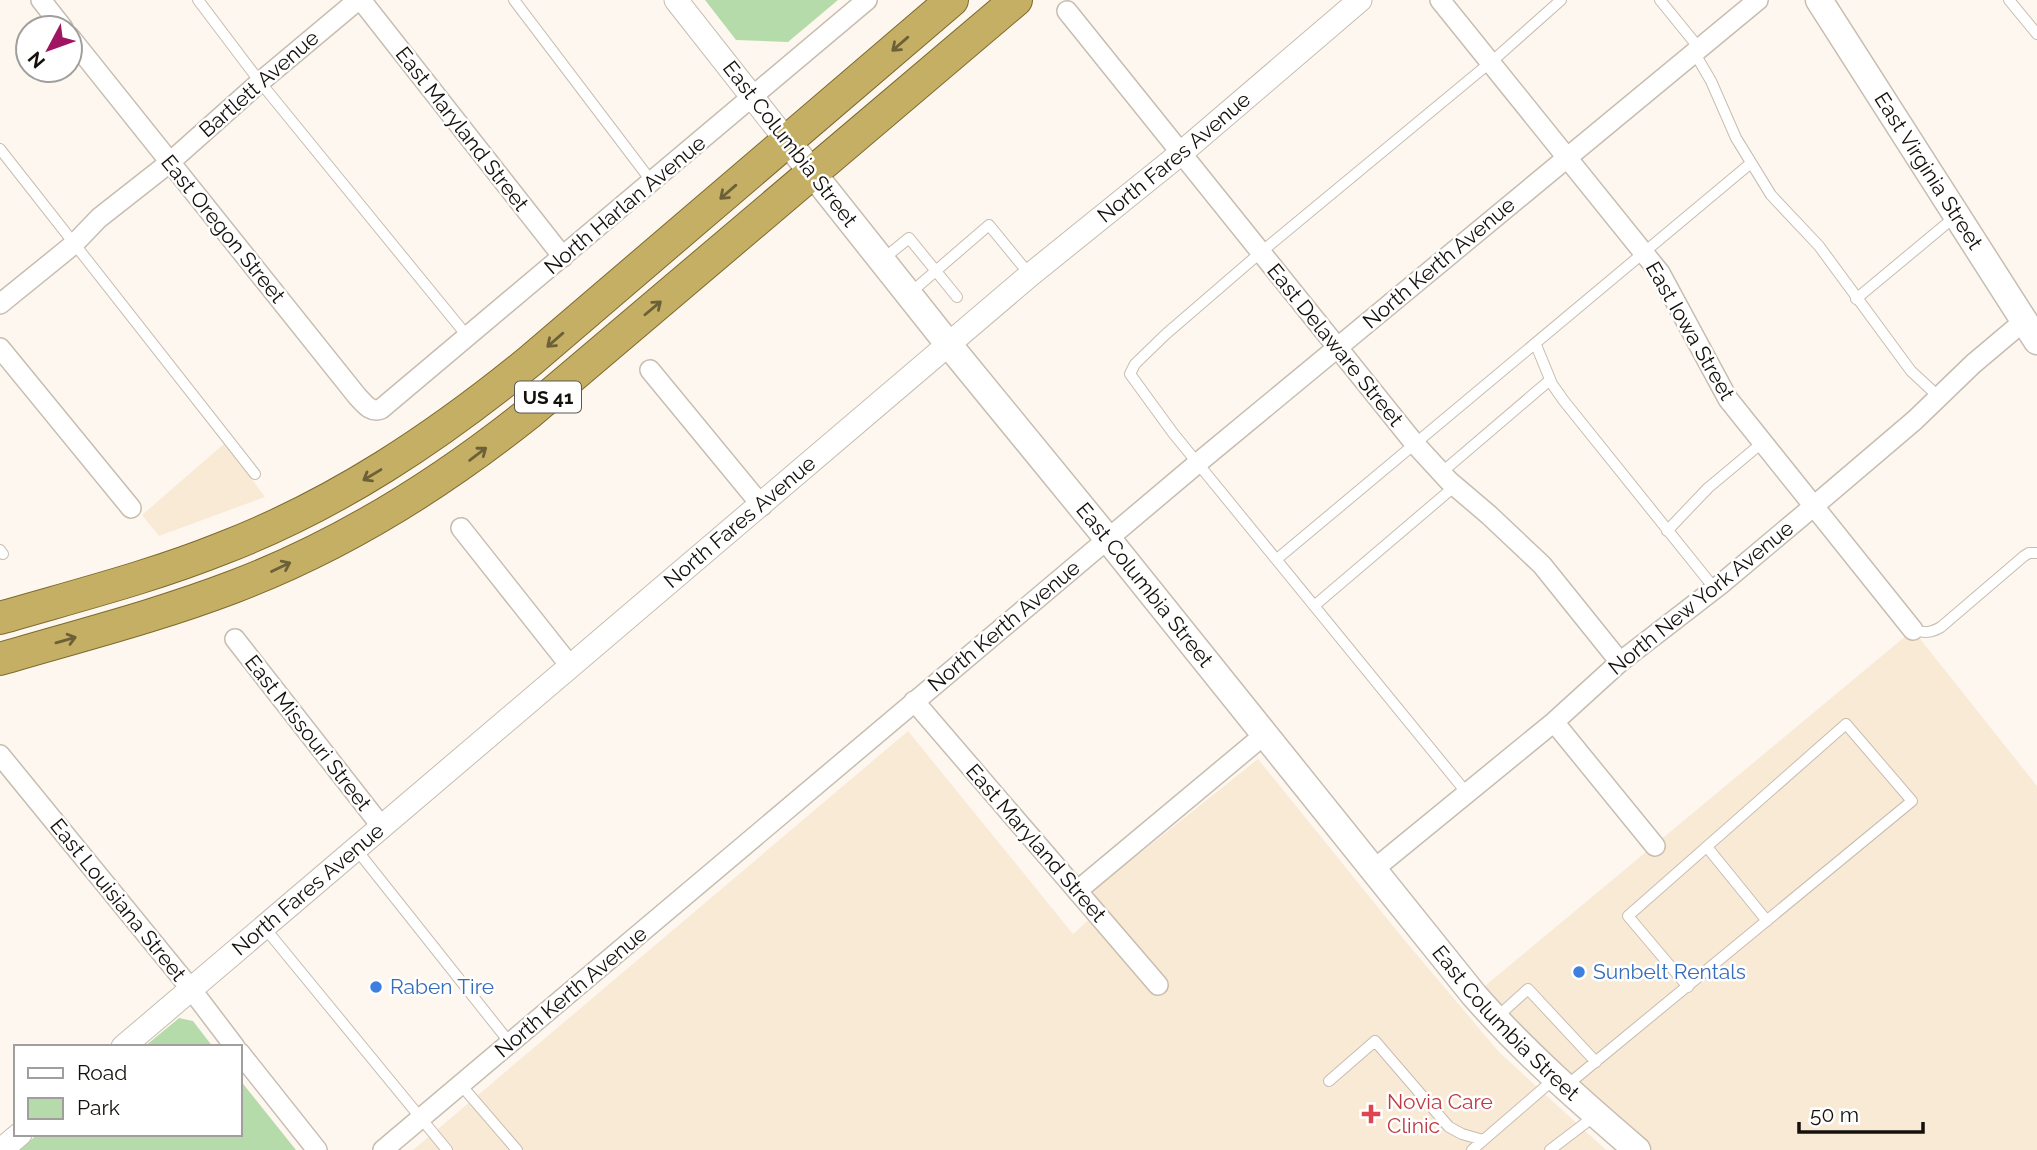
<svg xmlns="http://www.w3.org/2000/svg" width="2037" height="1150" font-family="Raleway,sans-serif">
<style>
.built{fill:#f9ead6}
.green{fill:#b6dbab}
.lines{fill:none;stroke-linecap:round;stroke-linejoin:round}
.service-casing{stroke:#c7bdb0;stroke-width:12}
.minor-casing{stroke:#c7bdb0;stroke-width:22}
.tertiary-casing{stroke:#c7bdb0;stroke-width:25}
.secondary-casing{stroke:#c7bdb0;stroke-width:29}
.trunk-casing{stroke:#7d6a2c;stroke-width:34}
.service{stroke:#fff;stroke-width:10}
.minor{stroke:#fff;stroke-width:19}
.tertiary{stroke:#fff;stroke-width:23}
.secondary{stroke:#fff;stroke-width:26}
.trunk{stroke:#c4af64;stroke-width:32}
.oneway{stroke:#6c6038}
.shop-dot{fill:#3f7fe0;stroke:#fff;stroke-width:2.5}
.health-dot{fill:#e0444e;stroke:#fff;stroke-width:2.5}
.labels{text-anchor:middle;stroke-width:5;stroke-linejoin:round;paint-order:stroke}
.shield{fill:#fff;stroke:#5a5855;stroke-width:2}
.shield-label{font-size:19px;font-weight:bold;fill:#14100c}
.street-label{font-size:21px;fill:#14100c;stroke:#fff}
.shop-label{font-size:21px;fill:#366cbe;stroke:#fff;text-anchor:start}
.health-label{font-size:21px;fill:#be3a42;stroke:#fff;text-anchor:start}
</style>
<rect width="100%" height="100%" fill="#fef7f0"/>
<path class="built" d="M 225,443 L 265,497 L 159,536 L 142,515 Z
M 1913,630 L 2037,786 L 2037,1150 L 1626,1150 L 1474,995 Z
M 908,731 L 1073,934 L 1096,913 L 1094,890 L 1258,759 L 1402,937 L 1499,1052 L 1606,1150 L 413,1150 Z"/>
<path class="green" d="M 705,0 L 838,0 L 788,42 L 736,40 Z
M 179,1018 L 193,1021 L 213,1047 L 144,1047 Z
M 240,1080 L 296,1150 L 19,1150 L 38,1134 L 240,1134 Z"/>
<g class="lines">
<g class="service-casing">
<path id="service" d="M 198,0 L 260,82 L 468,337
M 514,0 L 652,182
M 1660,0 L 1699,48
M 2009,0 L 2037,34
M 1694,52 L 1711,81 L 1736,138 L 1771,195 L 1819,246 L 1911,371 L 1939,397
M 0,149 L 255,474
M 882,260 L 909,238 L 957,297
M 909,294 L 989,225 L 1030,275
M 1856,299 L 1957,215
M 1536,345 L 1552,384 L 1564,401 L 1715,589
M 1441,473 L 1550,380
M 1667,531 L 1708,488 L 1763,442
M 0,550 L 3,554
M 1277,559 L 1751,163
M 1314,606 L 1455,486
M 1913,630 C 1925,633 1931,633 1941,627 L 2024,556 L 2029,553 L 2037,553
M 1466,792 L 1173,433 L 1130,374 L 1135,364 L 1166,334 L 1260,253 L 1498,56 L 1561,0
M 1707,847 L 1767,921
M 356,849 L 510,1043
M 264,927 L 447,1150
M 1496,1018 L 1528,989 L 1596,1062
M 1329,1081 L 1375,1041 L 1449,1127 L 1462,1134 L 1483,1140
M 461,1085 L 517,1150
M 1566,1086 L 1912,801 L 1846,724 L 1628,916 L 1688,987
M 1472,1150 L 1553,1080
M 1550,1150 L 1596,1115"/>
</g>
<g class="minor-casing">
<path id="minor" d="M 41,0 L 63,28
M 361,0 L 563,257
M 1440,0 L 1660,273 L 1728,399 L 1913,630
M 1067,11 L 1415,444 L 1449,481 L 1489,515 L 1542,565 L 1620,662
M 70,37 L 357,396 C 364,403 370,413 381,409 L 867,0
M 0,304 L 74,244 L 99,218 L 169,163 L 260,82 L 358,0
M 0,348 L 131,508
M 650,370 L 762,506
M 461,528 L 571,667
M 235,639 L 382,827
M 914,701 L 1158,985
M 1554,722 L 1655,846
M 0,755 L 191,989 L 235,1047
M 1373,870 L 1554,722 L 1620,662 L 1721,584 L 1814,506 L 1915,420 L 1973,364 L 2024,321
M 1077,891 L 1264,735
M 240,1053 L 317,1150
M 383,1150 L 1199,462 L 1758,0"/>
</g>
<g class="tertiary-casing">
<g id="tertiary">
<path d="M 676,0 L 787,141"/>
<path id="s1" d="M 123,1047 L 1030,275 L 1180,154 L 1360,0"/>
<path d="M 1,1150 L 20,1134"/>
</g>
</g>
<g class="secondary-casing">
<g id="secondary">
<path id="s2" d="M 1819,0 L 2037,341"/>
<path id="s3" d="M 787,141 L 949,345 L 1107,538 L 1474,995 C 1524,1052 1580,1101 1637,1150"/>
</g>
</g>
<g class="trunk-casing">
<path id="trunk" d="M 0,618 C 75,596 151,577 223,548 C 337,504 437,437 530,361 L 952,0
M 0,659 C 78,636 157,616 233,587 C 341,546 439,485 529,413 L 1016,0"/>
</g>
<use href="#service" class="service"/>
<use href="#minor" class="minor"/>
<use href="#tertiary" class="tertiary"/>
<use href="#secondary" class="secondary"/>
<use href="#trunk" class="trunk"/>
</g>
<defs><path id="oneway-shaft" d="M-6 0H5M1.5-3L5.5 0L1.5 3" fill="none" stroke-width="1.6" stroke-linecap="round" stroke-linejoin="round" transform="scale(1.75)"/></defs>
<g class="oneway">
<use href="#oneway-shaft" transform="translate(900 44) rotate(139)"/>
<use href="#oneway-shaft" transform="translate(728 192) rotate(139)"/>
<use href="#oneway-shaft" transform="translate(653 308) rotate(-40)"/>
<use href="#oneway-shaft" transform="translate(555 340) rotate(139)"/>
<use href="#oneway-shaft" transform="translate(478 454) rotate(-37)"/>
<use href="#oneway-shaft" transform="translate(372 475) rotate(149)"/>
<use href="#oneway-shaft" transform="translate(281 567) rotate(-25)"/>
<use href="#oneway-shaft" transform="translate(66 640) rotate(-16)"/>
</g>
<g class="shop-dot">
<circle cx="1579" cy="972" r="7"/>
<circle cx="376" cy="987" r="7"/>
</g>
<path class="health-dot" d="M1367.5 1103.5h7v7h7v7h-7v7h-7v-7h-7v-7h7z"/>
<g class="labels">
<rect class="shield" x="515" y="381.5" width="66" height="31" rx="5"/>
<g class="shield-label">
<text x="548" y="404">US 41</text>
</g>
<g class="street-label">
<text transform="translate(259 84) rotate(-41)" y="7">Bartlett Avenue</text>
<text transform="translate(462 129) rotate(52)" y="7">East Maryland Street</text>
<text transform="translate(790 144) rotate(52)" y="7">East Columbia Street</text>
<text dy="7" stroke="none"><textPath href="#s1" startOffset="1377">North Fares Avenue</textPath></text>
<text dy="7" stroke="none"><textPath href="#s2" startOffset="203">East Virginia Street</textPath></text>
<text transform="translate(625 205) rotate(-40)" y="7">North Harlan Avenue</text>
<text transform="translate(223 229) rotate(51)" y="7">East Oregon Street</text>
<text transform="translate(1439 263) rotate(-40)" y="7">North Kerth Avenue</text>
<text transform="translate(1690 331) rotate(60)" y="7">East Iowa Street</text>
<text transform="translate(1335 345) rotate(51)" y="7">East Delaware Street</text>
<text dy="7" stroke="none"><textPath href="#s1" startOffset="810">North Fares Avenue</textPath></text>
<text dy="7" stroke="none"><textPath href="#s3" startOffset="570">East Columbia Street</textPath></text>
<text transform="translate(1701 598) rotate(-39)" y="7">North New York Avenue</text>
<text transform="translate(1004 626) rotate(-40)" y="7">North Kerth Avenue</text>
<text transform="translate(308 733) rotate(52)" y="7">East Missouri Street</text>
<text transform="translate(1036 843) rotate(49)" y="7">East Maryland Street</text>
<text dy="7" stroke="none"><textPath href="#s1" startOffset="243">North Fares Avenue</textPath></text>
<text transform="translate(118 900) rotate(51)" y="7">East Louisiana Street</text>
<text transform="translate(571 992) rotate(-40)" y="7">North Kerth Avenue</text>
<text dy="7" stroke="none"><textPath href="#s3" startOffset="1138">East Columbia Street</textPath></text>
</g>
<g class="shop-label">
<text x="1593" y="979">Sunbelt Rentals</text>
<text x="390" y="994">Raben Tire</text>
</g>
<g class="health-label">
<text x="1387" y="1109">Novia Care<tspan x="1387" dy="24">Clinic</tspan></text>
</g>
</g>
<rect x="14" y="1045" width="228" height="91" fill="#ffffff" stroke="#a19f9e" stroke-width="2"/>
<rect x="28" y="1068" width="35" height="10" fill="#ffffff" stroke="#a19f9e" stroke-width="2"/>
<text x="77" y="1080" font-size="21" fill="#14100c">Road</text>
<rect x="28" y="1098" width="35" height="21" fill="#b6dbab" stroke="#a19f9e" stroke-width="2"/>
<text x="77" y="1115" font-size="21" fill="#14100c">Park</text>
<g transform="translate(49 49) rotate(229)"><circle r="33" fill="#ffffff" stroke="#a19f9e" stroke-width="2"/>
<path d="M0-5L12 26L0 18L-12 26Z" fill="#9f1562"/>
<text y="-10" font-size="19" font-weight="bold" text-anchor="middle" fill="#14100c">N</text>
</g>
<path d="M1799 1122v10h124v-10" fill="none" stroke="#14100c" stroke-width="3.5"/>
<text x="1810" y="1122" font-size="21" fill="#14100c" stroke="#ffffff" stroke-width="5" paint-order="stroke">50 m</text>
</svg>
